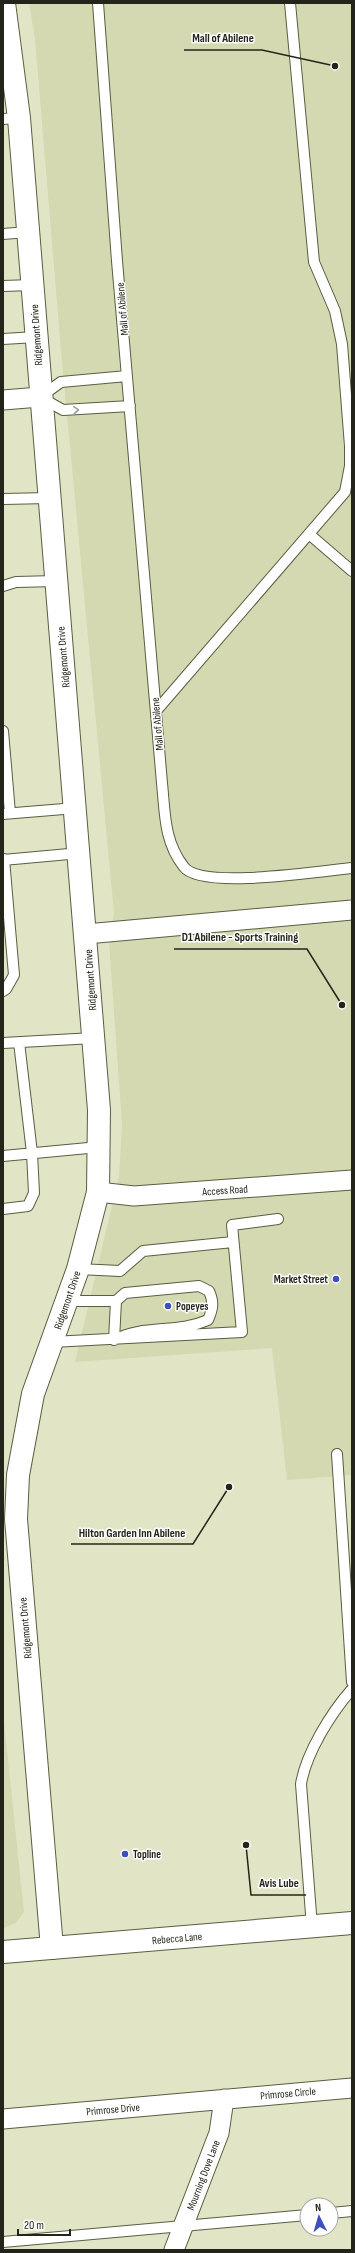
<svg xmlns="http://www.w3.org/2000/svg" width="355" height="2253" font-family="'Sofia Sans Condensed',sans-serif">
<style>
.built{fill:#d4d9b2}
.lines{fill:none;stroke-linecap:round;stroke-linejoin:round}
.lane-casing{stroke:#5a5d42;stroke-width:12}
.street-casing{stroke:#5a5d42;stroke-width:21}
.secondary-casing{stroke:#5a5d42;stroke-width:24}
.primary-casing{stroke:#5a5d42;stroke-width:24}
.lane{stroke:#fff;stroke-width:10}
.street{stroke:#fff;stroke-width:19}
.secondary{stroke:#fff;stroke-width:22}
.primary{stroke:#fff;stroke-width:22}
.oneway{stroke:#9c9d98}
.poi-dot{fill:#404ec2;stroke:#fff;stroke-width:1.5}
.labels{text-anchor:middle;stroke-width:3;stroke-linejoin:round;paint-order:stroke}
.street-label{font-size:11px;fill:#24251a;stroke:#fff}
.poi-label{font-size:11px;font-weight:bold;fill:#24251a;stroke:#fff;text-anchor:start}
.leader{fill:none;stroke:#24251a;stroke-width:1.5}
.callout-dot{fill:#24251a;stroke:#fff;stroke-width:1.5}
.callout-label{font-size:12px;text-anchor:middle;font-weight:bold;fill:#24251a;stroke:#fff;stroke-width:3;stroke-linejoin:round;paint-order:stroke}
</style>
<rect width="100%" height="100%" fill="#e1e5c5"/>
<path class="built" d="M 29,3 L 352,3 L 352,1475 L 287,1480 L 272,1348 L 75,1362 L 119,1176 L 122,1125 L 109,942 L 114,913 L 61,351 L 35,39 Z
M 3,1712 L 24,1912 L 16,1923 L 3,1928 Z"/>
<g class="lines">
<g class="lane-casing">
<path id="lane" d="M 98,3 L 117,261 L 162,783 C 165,813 164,842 184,867 C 201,890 322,871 352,868
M 3,119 L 19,118
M 3,234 L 28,232
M 3,286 L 32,285
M 3,339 L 36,337
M 127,376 L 61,382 L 40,397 L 63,410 L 130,406
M 3,499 L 49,498
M 309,534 L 352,571
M 3,586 L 16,582 L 57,581
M 156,711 L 345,492 L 350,466 L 350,446 L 342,344 L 335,311 L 314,262 L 290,3
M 3,731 L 10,813
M 3,814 L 76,808
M 3,860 L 80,853
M 3,991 L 6,989 L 14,975 L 4,859
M 3,1043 L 94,1038
M 3,1156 L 99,1147
M 3,1209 L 28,1206 L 34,1193 L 32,1153 L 19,1042
M 78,1269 L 120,1271 L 143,1251 L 233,1242
M 199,1286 L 209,1291 C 214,1302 213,1309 208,1320 C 176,1334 145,1324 114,1340 L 116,1301 L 125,1293 Z
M 67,1301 L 116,1301
M 52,1342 L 242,1332 L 232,1225 L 278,1219
M 337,1454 L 352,1682
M 312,1927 L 301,1784 C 306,1753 331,1713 352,1689
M 331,2213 L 352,2211
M 3,2242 L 307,2215"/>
</g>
<g class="street-casing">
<path id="street" d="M 3,400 L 40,397
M 86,934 L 352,910
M 98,1192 L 134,1196 L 352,1180
M 3,2119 L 352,2088
M 174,2250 L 219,2133 L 224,2099"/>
</g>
<g class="secondary-casing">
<path id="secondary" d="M 4,3 L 19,118 L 99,1110 L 98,1192 L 78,1269 L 33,1394 L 18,1475 L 16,1519 L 52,1948"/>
</g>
<g class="primary-casing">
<path id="primary" d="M 3,1952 L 352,1923"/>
</g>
<use href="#lane" class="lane"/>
<use href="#street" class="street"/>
<use href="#secondary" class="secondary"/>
<use href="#primary" class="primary"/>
</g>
<defs><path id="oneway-chevron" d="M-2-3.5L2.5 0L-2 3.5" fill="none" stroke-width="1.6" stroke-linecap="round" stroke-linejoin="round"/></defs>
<use class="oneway" href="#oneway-chevron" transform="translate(76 410) rotate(-4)"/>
<g class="poi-dot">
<circle cx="336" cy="1279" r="4"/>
<circle cx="168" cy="1306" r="4"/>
<circle cx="125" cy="1854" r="4"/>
</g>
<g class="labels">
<g class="street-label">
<text transform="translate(122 309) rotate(-95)" y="4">Mall of Abilene</text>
<text transform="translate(36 335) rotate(-94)" y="4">Ridgemont Drive</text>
<text transform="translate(63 657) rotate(-95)" y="4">Ridgemont Drive</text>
<text transform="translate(157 724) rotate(-95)" y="4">Mall of Abilene</text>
<text transform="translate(90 980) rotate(-94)" y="4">Ridgemont Drive</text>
<text transform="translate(225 1190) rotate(-4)" y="4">Access Road</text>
<text transform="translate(67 1300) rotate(-71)" y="4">Ridgemont Drive</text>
<text transform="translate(25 1628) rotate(-95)" y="4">Ridgemont Drive</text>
<text transform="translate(177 1938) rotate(-5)" y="4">Rebecca Lane</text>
<text transform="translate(288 2093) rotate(-5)" y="4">Primrose Circle</text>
<text transform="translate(113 2109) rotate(-5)" y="4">Primrose Drive</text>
<text transform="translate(203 2175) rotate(-69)" y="4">Mourning Dove Lane</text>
</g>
<g class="poi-label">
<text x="328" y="1283" text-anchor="end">Market Street</text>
<text x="176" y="1310">Popeyes</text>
<text x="133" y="1858">Topline</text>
</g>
</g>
<path class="leader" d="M335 66L262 50H184M342 1005L307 949H174M229 1487L193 1544H71M246 1845L251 1895H306"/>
<g class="callout-dot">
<circle cx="335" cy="66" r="4"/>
<circle cx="342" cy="1005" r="4"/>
<circle cx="229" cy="1487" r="4"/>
<circle cx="246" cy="1845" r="4"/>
</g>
<g class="callout-label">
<text x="223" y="42">Mall of Abilene</text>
<text x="240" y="941">D1 Abilene - Sports Training</text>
<text x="132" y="1537">Hilton Garden Inn Abilene</text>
<text x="279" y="1887">Avis Lube</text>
</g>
<rect width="355" height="2253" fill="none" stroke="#24251a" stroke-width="8"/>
<g transform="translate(319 2217) rotate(355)"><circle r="19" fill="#ffffff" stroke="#a7a8a3"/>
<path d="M0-3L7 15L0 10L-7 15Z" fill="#404ec2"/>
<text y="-6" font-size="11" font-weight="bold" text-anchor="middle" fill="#24251a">N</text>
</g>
<path d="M18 2229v6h52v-6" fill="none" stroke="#24251a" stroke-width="2"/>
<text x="24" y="2229" font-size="12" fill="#24251a" stroke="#ffffff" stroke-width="3" paint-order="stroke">20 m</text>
</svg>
